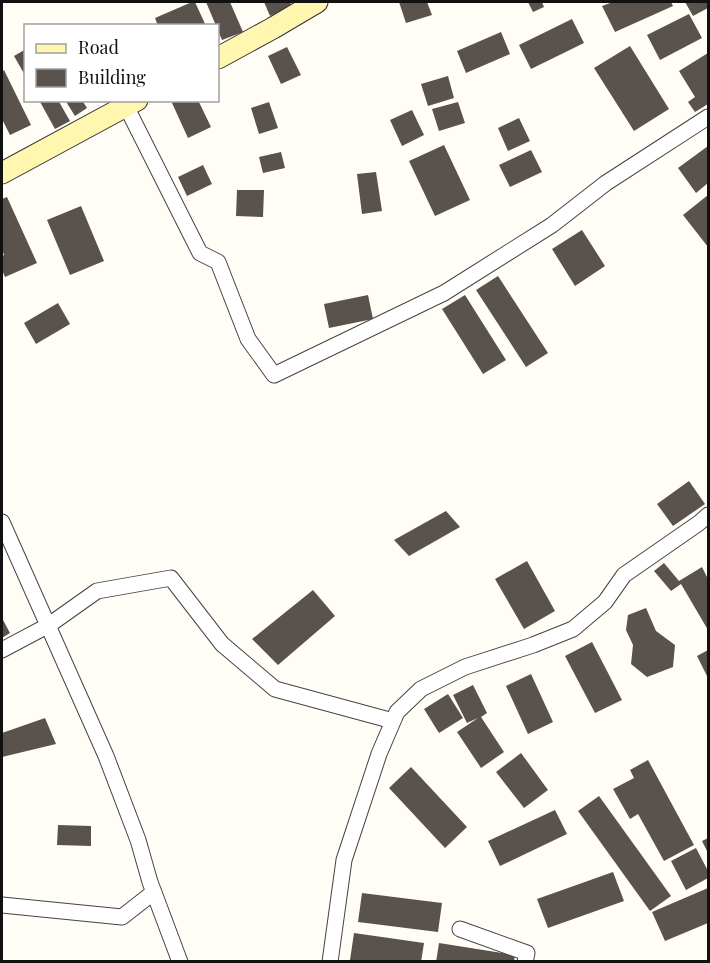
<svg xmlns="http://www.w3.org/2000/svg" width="710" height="963" font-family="'Playfair Display',serif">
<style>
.building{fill:#5a524d}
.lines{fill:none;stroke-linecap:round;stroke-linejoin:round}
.street-casing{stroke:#444;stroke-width:17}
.secondary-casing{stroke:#333;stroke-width:23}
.street{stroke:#fff;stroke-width:15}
.secondary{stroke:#fff6b0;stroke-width:21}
</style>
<rect width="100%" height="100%" fill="#fffdf5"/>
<path class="building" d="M 192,2 L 195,2 L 206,26 L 158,26 L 155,18 Z
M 206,2 L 230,2 L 243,32 L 222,40 Z
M 264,2 L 290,2 L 292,6 L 270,16 Z
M 399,2 L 427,2 L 432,15 L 406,23 Z
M 528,2 L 542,2 L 544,7 L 533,12 Z
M 613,2 L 671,2 L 673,6 L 615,32 L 602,6 Z
M 685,2 L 708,2 L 708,8 L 693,16 Z
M 689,14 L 702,38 L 660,60 L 647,35 Z
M 572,19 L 584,43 L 531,69 L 519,45 Z
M 501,32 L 510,54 L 466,73 L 457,51 Z
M 630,46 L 669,109 L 634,131 L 594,68 Z
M 287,47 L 301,75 L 281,84 L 268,56 Z
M 26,49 L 26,77 L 14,56 Z
M 708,53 L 708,104 L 695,112 L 688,102 L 695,97 L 679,71 Z
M 4,70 L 31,125 L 10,135 L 2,119 L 2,72 Z
M 448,76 L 454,98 L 428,106 L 421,84 Z
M 39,100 L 58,100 L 70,121 L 55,129 Z
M 65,100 L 82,100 L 87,108 L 75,116 Z
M 177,100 L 198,100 L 211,127 L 188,138 L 172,103 Z
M 269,102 L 278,128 L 259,134 L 251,108 Z
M 458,102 L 465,123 L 439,131 L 432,109 Z
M 412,110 L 424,135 L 402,146 L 390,120 Z
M 519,118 L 530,141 L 508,151 L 498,128 Z
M 444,145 L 470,200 L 435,216 L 409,161 Z
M 708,146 L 708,183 L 696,193 L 678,168 Z
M 531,150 L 542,172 L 510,187 L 499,165 Z
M 281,152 L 285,168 L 263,173 L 259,157 Z
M 203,165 L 212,184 L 187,196 L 178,177 Z
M 376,172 L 382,211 L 362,214 L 357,174 Z
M 237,190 L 264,190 L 263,217 L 236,216 Z
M 708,195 L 708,247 L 683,215 Z
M 7,197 L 37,263 L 5,277 L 2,270 L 2,256 L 4,255 L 2,249 L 2,199 Z
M 81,206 L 104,261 L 70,275 L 47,220 Z
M 582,230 L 605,266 L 575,286 L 552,249 Z
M 498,276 L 548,353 L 526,367 L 476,290 Z
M 368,295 L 373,319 L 329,328 L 324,304 Z
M 465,295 L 506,360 L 483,374 L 442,309 Z
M 58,303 L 70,324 L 36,344 L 24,323 Z
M 689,481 L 705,504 L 673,526 L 657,504 Z
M 446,511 L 460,527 L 409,556 L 394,540 Z
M 527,561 L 555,611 L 524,629 L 495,579 Z
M 664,563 L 679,581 L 702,567 L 708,579 L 708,630 L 681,584 L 671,591 L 654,571 Z
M 313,590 L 335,616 L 278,665 L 252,639 Z
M 646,608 L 656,631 L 675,645 L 673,667 L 647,677 L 631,664 L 633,645 L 626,630 L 628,615 Z
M 2,618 L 10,633 L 2,638 Z
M 592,642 L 622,700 L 595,713 L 565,656 Z
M 708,650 L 708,678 L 697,656 Z
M 531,674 L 553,722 L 528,734 L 506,686 Z
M 473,685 L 487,713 L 481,717 L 504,752 L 481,768 L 457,732 L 478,718 L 467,723 L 453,695 Z
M 448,694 L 463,718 L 439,733 L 424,709 Z
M 45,718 L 56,744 L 2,757 L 2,733 Z
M 521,753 L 548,790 L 524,808 L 496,772 Z
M 648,760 L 694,845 L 664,861 L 638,814 L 630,819 L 613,789 L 634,778 L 630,770 Z
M 411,767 L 467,827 L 445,848 L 389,788 Z
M 599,796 L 671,896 L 650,911 L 578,811 Z
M 555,810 L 567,834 L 500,866 L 488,841 Z
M 58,825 L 91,826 L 91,846 L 57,845 Z
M 708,838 L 708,853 L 702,841 Z
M 696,848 L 708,871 L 708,878 L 686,890 L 671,861 Z
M 613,872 L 624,901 L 548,928 L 537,899 Z
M 708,888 L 708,923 L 665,941 L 652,912 Z
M 362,893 L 442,903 L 438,932 L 358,922 Z
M 354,933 L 424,943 L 421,962 L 350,960 Z
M 439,943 L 515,955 L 514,962 L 436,962 Z"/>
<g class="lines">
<g class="street-casing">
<path id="street" d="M 126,106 L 200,253 L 218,262 L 248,339 L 274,375 L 444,293 L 552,225 L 606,183 L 708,117
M 2,522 L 106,756 L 138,840 L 150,882 L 180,962
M 2,650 L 49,625 L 97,591 L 171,578 L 222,644 L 275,689 L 393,721
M 2,905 L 122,917 L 154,892
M 460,929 L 527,953 L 525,962
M 330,962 L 344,860 L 379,754 L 397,712 L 421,689 L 465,667 L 533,645 L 573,629 L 605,602 L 624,575 L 699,523 L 708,515"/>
</g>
<g class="secondary-casing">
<path id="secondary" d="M 218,58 L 273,28 L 317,2
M 2,173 L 137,100"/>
</g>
<use href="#street" class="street"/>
<use href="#secondary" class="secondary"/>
</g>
<rect width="710" height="963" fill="none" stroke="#111111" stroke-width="6"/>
<rect x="24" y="24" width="195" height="78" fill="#ffffff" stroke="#a0a0a0" stroke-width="1.5"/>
<rect x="36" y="44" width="30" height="9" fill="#fff6b0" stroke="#a0a0a0" stroke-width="1.5"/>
<text x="78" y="54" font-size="18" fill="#111111">Road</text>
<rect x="36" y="69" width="30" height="18" fill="#5a524d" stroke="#a0a0a0" stroke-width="1.5"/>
<text x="78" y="84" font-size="18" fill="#111111">Building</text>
</svg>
